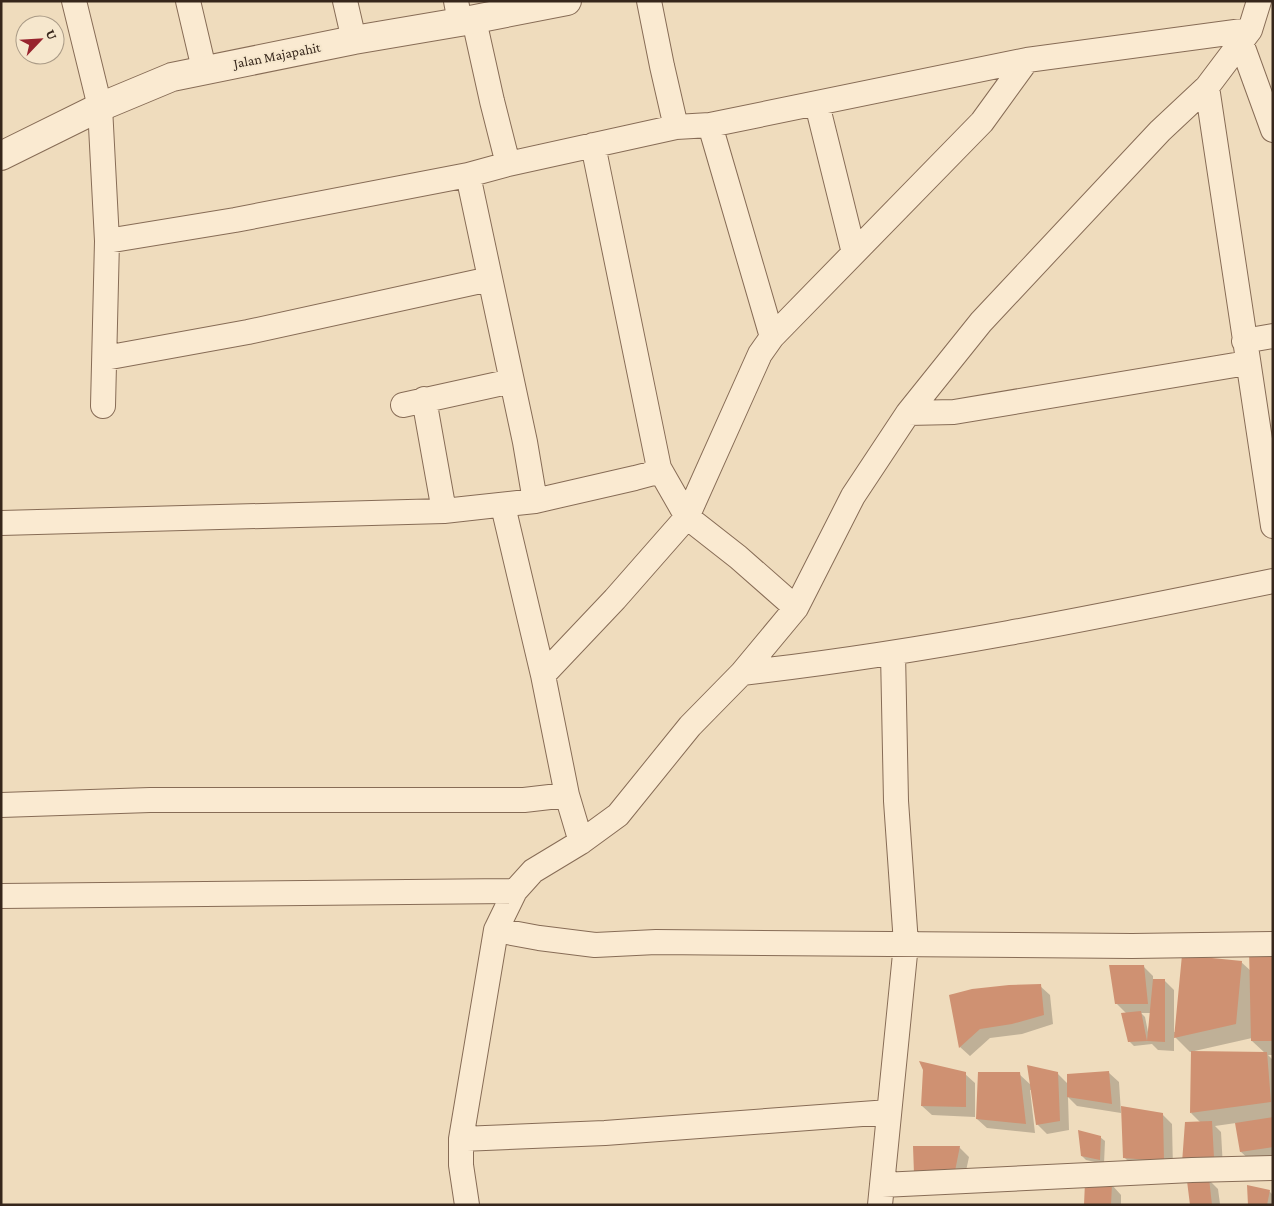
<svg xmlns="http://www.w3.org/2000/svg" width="1274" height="1206" font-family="'Crimson Pro',serif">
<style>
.shadow{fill:#0003;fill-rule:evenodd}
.building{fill:#cf9172}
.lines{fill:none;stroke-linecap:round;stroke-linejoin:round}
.minor-casing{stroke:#876c56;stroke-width:26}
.tertiary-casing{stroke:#876c56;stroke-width:30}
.minor{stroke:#faead1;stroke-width:24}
.tertiary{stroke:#faead1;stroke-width:28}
.labels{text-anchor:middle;stroke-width:4;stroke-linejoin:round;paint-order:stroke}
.street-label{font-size:14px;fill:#36261b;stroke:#f6e7cd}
</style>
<rect width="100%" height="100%" fill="#efdcbd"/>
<path class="shadow" d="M 1273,949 L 1273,1055 L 1268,1055 L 1273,1060 L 1273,1158 L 1251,1161 L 1241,1152 L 1236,1123 L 1215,1126 L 1221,1132 L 1223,1168 L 1193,1172 L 1201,1123 L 1191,1113 L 1265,1053 L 1252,1041 L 1252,1038 L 1190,1052 L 1174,1036 L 1174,1051 L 1158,1050 L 1152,1044 L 1134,1046 L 1129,1041 L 1127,1014 L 1116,1003 L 1143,966 L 1153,976 L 1153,980 L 1164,980 L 1174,990 L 1174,1032 L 1176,1032 L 1241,962 L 1251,971 ZM 1141,1013 L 1151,1013 L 1148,1032 L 1145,1017 Z
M 1040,986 L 1050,995 L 1053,1024 L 1022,1034 L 990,1038 L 970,1056 L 960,1047 L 950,995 Z
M 1057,1073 L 1068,1084 L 1109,1073 L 1119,1082 L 1121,1113 L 1077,1106 L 1068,1097 L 1069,1130 L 1047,1134 L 1037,1124 L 1032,1090 L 1030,1090 L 1035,1133 L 987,1128 L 977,1119 L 1019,1074 L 1032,1086 Z
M 965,1074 L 975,1083 L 975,1117 L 932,1115 L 922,1106 Z
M 1162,1114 L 1172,1124 L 1173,1170 L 1134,1167 L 1124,1157 Z
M 1100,1137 L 1105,1141 L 1104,1164 L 1086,1160 L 1082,1156 Z
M 959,1147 L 969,1157 L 964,1180 L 914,1148 Z
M 1209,1180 L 1218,1189 L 1220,1204 L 1242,1205 L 1191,1205 Z
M 1112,1185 L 1121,1195 L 1121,1205 L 1085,1205 Z
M 1269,1191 L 1273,1195 L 1272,1205 L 1249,1205 Z"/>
<path class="building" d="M 1273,948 L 1273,1041 L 1251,1041 L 1249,949 Z
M 1182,955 L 1242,961 L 1236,1024 L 1174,1038 Z
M 1109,965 L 1144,965 L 1148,1004 L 1115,1004 Z
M 1153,979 L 1165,979 L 1165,1042 L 1147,1041 Z
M 1041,984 L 1044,1015 L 1012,1024 L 980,1029 L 959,1048 L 949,995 L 972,989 L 1009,985 Z
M 1141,1011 L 1147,1041 L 1128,1042 L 1121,1013 Z
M 1191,1051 L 1267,1052 L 1271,1102 L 1190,1113 Z
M 919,1061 L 966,1072 L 966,1107 L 921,1106 L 923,1070 Z
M 1027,1065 L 1058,1072 L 1060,1121 L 1036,1125 Z
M 1109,1071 L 1112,1104 L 1067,1097 L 1067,1074 Z
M 978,1072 L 1020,1072 L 1026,1124 L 976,1119 Z
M 1121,1106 L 1163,1113 L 1164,1161 L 1123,1158 Z
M 1273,1117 L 1273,1147 L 1240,1152 L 1235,1123 Z
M 1212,1121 L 1214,1158 L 1182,1163 L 1185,1122 Z
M 1078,1130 L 1101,1136 L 1100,1160 L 1081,1156 Z
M 913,1146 L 960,1146 L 955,1171 L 914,1174 Z
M 1209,1178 L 1212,1205 L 1190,1205 L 1187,1181 Z
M 1085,1182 L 1112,1184 L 1111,1205 L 1084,1205 Z
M 1247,1185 L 1270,1190 L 1267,1205 L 1248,1205 Z"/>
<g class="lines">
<g class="minor-casing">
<path id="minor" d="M 74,1 L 100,107 L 107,241 L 103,406
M 188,1 L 204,69
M 345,1 L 354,40
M 456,1 L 460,22
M 649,1 L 662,66 L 676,127
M 474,20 L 492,101 L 508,164
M 1250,30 L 1207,87 L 1273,526
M 1241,42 L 1273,130
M 817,104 L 854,253
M 710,125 L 772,337
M 593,145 L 659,468
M 468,175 L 525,442 L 535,501
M 107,241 L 235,220 L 468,175 L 508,164 L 676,127 L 710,125 L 1027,60 L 1250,30 L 1259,1
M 1244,341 L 1273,336
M 105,358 L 248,332 L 490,279
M 424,399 L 444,511
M 403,405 L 512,381
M 908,413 L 954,412 L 1247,363
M 503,506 L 543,675 L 567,795
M 1,523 L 444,511 L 535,501 L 635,478 L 650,474 L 659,468 L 687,517 L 738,557 L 796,608
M 742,673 C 921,653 1097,617 1273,581
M 543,675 L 615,599 L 687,517 L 760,354 L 772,337 L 982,122 L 1027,60
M 1,805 L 150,800 L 524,800 L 567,795 L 581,842
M 1,896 L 515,891
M 496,930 L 539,938 L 595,945 L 656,942 L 1132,946 L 1273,944
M 461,1139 L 605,1133 L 889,1112
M 882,1185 L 1192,1170 L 1273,1168
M 467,1205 L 461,1165 L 461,1139 L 496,930 L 515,891 L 533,871 L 581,842 L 618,815 L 690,726 L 742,673 L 796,608 L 853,496 L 908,413 L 981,322 L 1160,131 L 1207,87
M 880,1205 L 906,944 L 896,801 L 893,653"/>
</g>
<g class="tertiary-casing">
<path id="tertiary" d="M 1,156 L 100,107 L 172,77 L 354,40 L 460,22 L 567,1"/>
</g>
<use href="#minor" class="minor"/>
<use href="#tertiary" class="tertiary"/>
</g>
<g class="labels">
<g class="street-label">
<text transform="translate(277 55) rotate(-11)" y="5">Jalan Majapahit</text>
</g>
</g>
<rect width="1274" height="1206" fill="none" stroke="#36261b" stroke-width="5"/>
<g transform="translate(40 40) rotate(65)"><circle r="24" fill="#f6e7cd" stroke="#a99a86"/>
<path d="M0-4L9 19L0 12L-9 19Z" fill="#98242e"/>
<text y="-8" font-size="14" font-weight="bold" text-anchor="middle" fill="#36261b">U</text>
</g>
</svg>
